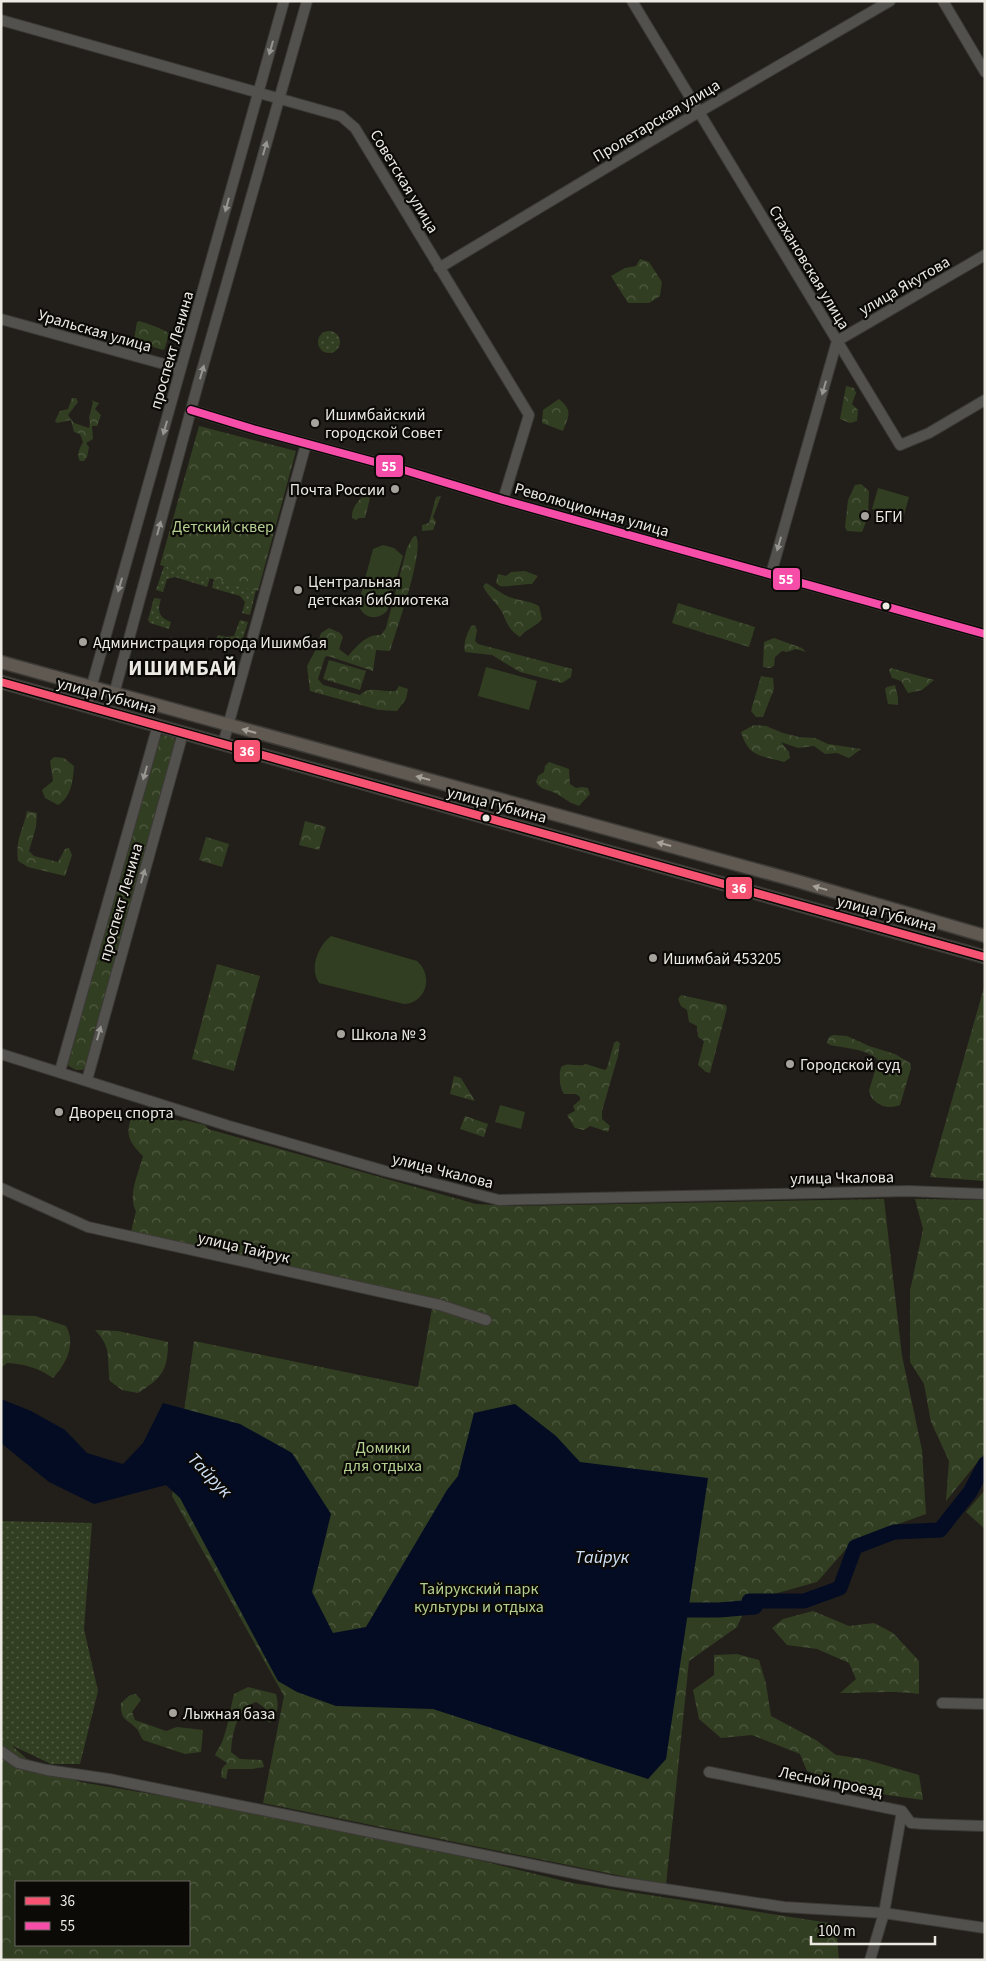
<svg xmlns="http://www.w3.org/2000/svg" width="986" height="1961" font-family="'Source Sans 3',sans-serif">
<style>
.grass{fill:url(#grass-dots)}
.forest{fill:url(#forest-crowns);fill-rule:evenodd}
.pitch{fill:#323e22}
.water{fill:#030c23}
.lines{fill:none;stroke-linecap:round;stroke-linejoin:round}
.river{stroke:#030c23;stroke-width:15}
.minor-casing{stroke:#3c3a36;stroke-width:12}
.major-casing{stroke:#3c3a36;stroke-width:15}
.minor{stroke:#53514e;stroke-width:10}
.major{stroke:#5f5951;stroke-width:12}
.bus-1-casing{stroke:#0c0a07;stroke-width:11}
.bus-2-casing{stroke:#0c0a07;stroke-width:11}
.bus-1{stroke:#f65372;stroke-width:8}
.bus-2{stroke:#f54da8;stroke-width:8}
.oneway{fill:#989691}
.oneway2{fill:#a6a29a}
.poi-dot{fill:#a6a39d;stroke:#0c0a07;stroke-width:2}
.bus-dot{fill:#edeae3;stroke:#0c0a07;stroke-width:2}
.labels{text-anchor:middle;stroke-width:4.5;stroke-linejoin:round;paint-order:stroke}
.street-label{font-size:16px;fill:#edeae3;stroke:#0c0a07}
.poi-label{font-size:16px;fill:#edeae3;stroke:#0c0a07;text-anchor:start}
.park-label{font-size:16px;fill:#b4d090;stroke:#0c0a07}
.water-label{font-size:18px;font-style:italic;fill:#d0e2f8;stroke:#0c0a07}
.district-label{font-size:21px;font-weight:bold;letter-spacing:1px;fill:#edeae3;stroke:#0c0a07}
.line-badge{stroke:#0c0a07;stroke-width:2}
.badge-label{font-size:14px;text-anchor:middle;font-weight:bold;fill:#fff}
</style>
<defs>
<pattern id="grass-dots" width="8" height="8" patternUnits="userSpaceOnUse" patternTransform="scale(1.25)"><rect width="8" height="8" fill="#323e22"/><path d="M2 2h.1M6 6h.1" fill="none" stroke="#505a42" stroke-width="1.8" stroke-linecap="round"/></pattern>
<pattern id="forest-crowns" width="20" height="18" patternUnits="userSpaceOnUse" patternTransform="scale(1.25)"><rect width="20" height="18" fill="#323e22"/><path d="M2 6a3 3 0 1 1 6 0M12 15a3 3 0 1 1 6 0" fill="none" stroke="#505a42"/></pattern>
</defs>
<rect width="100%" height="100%" fill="#221f1a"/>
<path class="grass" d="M318 342a11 11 0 1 1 22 0a11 11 0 1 1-22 0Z
M 164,566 L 210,578 L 207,587 L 175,577 L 167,579 L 163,592 L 156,590 Z
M 214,579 L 256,590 L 250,615 L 242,613 L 245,602 L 240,596 L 212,588 Z
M 154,598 L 161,599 C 157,611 159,618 171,622 L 169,629 L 150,623 L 148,620 Z
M 240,620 L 248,622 L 240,648 L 216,641 L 218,635 L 227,637 L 234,636 Z
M 1,1521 L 92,1523 L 84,1629 L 98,1691 L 80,1764 L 51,1764 L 9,1744 L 1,1737 Z"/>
<path class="forest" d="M 640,259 L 649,262 L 662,282 L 660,296 L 649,303 L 628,303 L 611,276 L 625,268 L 636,266 Z
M 139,321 C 150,324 160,328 169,333 L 165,348 L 163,350 L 136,342 L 134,339 L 137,322 Z
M 846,386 L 854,388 L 856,393 L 852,404 L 858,410 L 857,421 L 850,423 L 840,419 Z
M 72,398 L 76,398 L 78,402 L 68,415 L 74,423 L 89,428 L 90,423 L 89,418 L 93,402 L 91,400 L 99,403 L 95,409 L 101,415 L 97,426 L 92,426 L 93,439 L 86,443 L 89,447 L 87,457 L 84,461 L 80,461 C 76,454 80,448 83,442 L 80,434 L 74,432 L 71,420 L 57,423 L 55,421 L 60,411 L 68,409 Z
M 559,399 C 573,411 569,415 563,431 L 542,423 L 543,410 Z
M 199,426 L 296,451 L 258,591 L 160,565 Z
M 861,484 L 869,491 L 868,517 L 862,532 L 847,531 L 845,527 L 848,500 L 855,485 Z
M 368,494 L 370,498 L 365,518 L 359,518 L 356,520 L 352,518 C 351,509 359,497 368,494 Z
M 441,496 L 433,517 L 436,522 L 433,530 L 422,531 L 422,525 L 429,523 L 436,497 Z
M 416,536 C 425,550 396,631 390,651 L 376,650 L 373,671 L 328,656 L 325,657 L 318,679 L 323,685 L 360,695 C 371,685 382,693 396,691 L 399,686 L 408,689 L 406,699 L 397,711 L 379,710 L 310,691 L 307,666 L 314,653 L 321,633 L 329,628 L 340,633 L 343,637 L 339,649 L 348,656 C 357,646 366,634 381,635 L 386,628 L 407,548 L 413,537 Z
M 525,571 L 538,576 L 532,584 C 521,584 511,587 500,586 L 496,583 L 498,574 L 506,576 L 511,572 Z
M 486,583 C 494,587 500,593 507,596 C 518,601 529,600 539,606 L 542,619 C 536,627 527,628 520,637 C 509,630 507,623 502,612 C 496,602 489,598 483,586 Z
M 678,603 L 755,627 L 749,647 L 672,623 Z
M 475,625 L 477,630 L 475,641 L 478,644 L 572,669 L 571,677 L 562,683 L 520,672 L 492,655 L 465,652 C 463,643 467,634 471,626 Z
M 774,638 L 802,648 L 806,652 L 796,649 L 787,652 L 782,651 L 775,657 L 774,666 L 770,668 L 763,667 L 764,642 Z
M 329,660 L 366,671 L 360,690 L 323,679 Z
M 891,668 L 934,680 L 922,690 L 908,693 L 901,681 L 892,678 L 889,670 Z
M 761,676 L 773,678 L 774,689 L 763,717 L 756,717 L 751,711 Z
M 895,685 L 898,698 L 898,705 L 888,704 L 885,689 L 887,687 Z
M 754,725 L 766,726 L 783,733 L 799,737 L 815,738 L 828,744 L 861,749 L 849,758 L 837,753 L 825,754 L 814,746 L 798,748 L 781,742 L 789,752 L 790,758 L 784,762 C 761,755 749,758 741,732 Z
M 164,733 L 173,735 L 176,742 L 87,1064 L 83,1070 L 76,1070 L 67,1065 L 158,740 Z
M 54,757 L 64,758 L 74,766 C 73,779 72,797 58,805 L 45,798 L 42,790 L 53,781 L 50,761 Z
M 549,762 L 569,769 L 570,784 L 576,788 L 582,787 L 588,788 L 590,794 L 579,806 C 570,803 565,799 557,794 C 549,789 541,791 536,782 L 538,776 L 544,772 L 545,766 Z
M 27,811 L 37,813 L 36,827 L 29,851 L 34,856 L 58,862 L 65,849 L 69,848 L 72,855 L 65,876 L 28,867 L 18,861 C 15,839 23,831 27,811 Z
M 305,821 L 326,827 L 319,850 L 299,845 Z
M 206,837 L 229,844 L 222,867 L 199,860 Z
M 217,964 L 260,976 L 234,1071 L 192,1059 Z
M 985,984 L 985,1181 L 930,1177 Z
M 681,995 L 726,1005 L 727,1008 L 710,1073 L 706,1072 L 698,1065 L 704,1041 L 698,1037 L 697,1026 L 689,1022 L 687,1010 L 681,1006 L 678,999 Z
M 833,1035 L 847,1036 L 869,1046 L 895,1054 L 910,1063 L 911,1068 L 900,1105 C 888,1110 872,1105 869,1091 L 878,1060 C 868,1049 844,1048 830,1045 L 827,1043 L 829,1037 Z
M 617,1041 L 620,1043 L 618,1056 L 602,1111 L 602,1119 L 610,1126 L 608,1132 L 590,1126 L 584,1130 L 575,1128 L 567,1115 L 575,1111 L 573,1106 L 580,1100 L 580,1097 L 576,1094 L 564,1094 C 559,1087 559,1075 561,1067 C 569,1061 577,1068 586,1064 L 605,1070 L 607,1068 L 614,1043 Z
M 454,1076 L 461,1078 L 475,1101 L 450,1094 Z
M 134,1109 C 150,1110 165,1117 181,1121 L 184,1120 L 205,1125 L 208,1129 L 476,1204 L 513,1206 L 884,1199 L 902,1356 L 922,1450 L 926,1514 L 854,1540 L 817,1582 L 749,1601 L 737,1627 L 689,1661 L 666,1885 L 263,1803 L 284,1696 L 172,1496 L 194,1341 L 418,1387 L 433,1303 L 131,1232 L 136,1211 C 127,1196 139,1172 143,1156 C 125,1138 126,1132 134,1109 Z
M 465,1116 L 488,1124 L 484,1137 L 460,1129 Z
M 915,1199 L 985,1200 L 985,1453 L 946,1501 L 949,1461 L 931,1422 L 924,1384 L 910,1362 L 910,1291 L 923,1229 Z
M 1,1315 L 35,1316 L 66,1326 C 76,1344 67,1363 53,1378 C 38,1368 25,1364 7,1363 L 1,1368 Z
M 95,1330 L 118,1331 L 168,1342 C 168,1370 162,1378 138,1393 L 122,1390 L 110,1381 C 106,1357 113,1349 95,1330 Z
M 985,1490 L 985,1529 L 966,1512 Z
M 813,1611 L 849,1626 L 874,1623 L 893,1633 L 919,1661 L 919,1694 C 893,1690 867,1693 840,1693 L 856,1679 L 849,1663 L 817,1649 L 787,1645 L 772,1628 L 783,1619 Z
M 737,1654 L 759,1660 L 766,1684 L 771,1716 L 816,1740 L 836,1755 L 864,1759 L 919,1775 L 923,1800 L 881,1794 L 807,1771 L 800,1754 L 752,1735 L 721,1738 L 699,1719 L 693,1690 L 714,1675 L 714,1655 Z
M 248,1687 L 276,1694 C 279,1706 278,1713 270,1723 L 266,1719 C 268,1709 264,1707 256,1702 C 237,1709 232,1733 231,1752 L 240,1759 L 262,1760 L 264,1767 L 252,1769 L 228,1769 L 226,1779 L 221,1777 L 222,1768 L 227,1763 L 215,1755 C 217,1750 220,1747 222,1742 C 228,1727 230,1710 234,1694 Z
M 136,1694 L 141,1700 L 132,1712 L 135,1720 L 166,1731 L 177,1727 L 203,1730 L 201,1752 L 185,1754 L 143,1740 C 141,1737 139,1732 137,1729 C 127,1718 120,1721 121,1703 L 130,1695 Z
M 1,1736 L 27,1759 L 80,1782 L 340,1826 L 572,1883 L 836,1924 L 839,1960 L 1,1960 ZM 16,1882 L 189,1882 L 189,1945 L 16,1945 Z"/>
<path class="pitch" d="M 878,488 L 909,497 L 903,519 L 872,509 Z
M 383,545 L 394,548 L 403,556 L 387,611 C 377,621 364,619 358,605 L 373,549 Z
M 486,667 L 537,681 L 529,710 L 478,696 Z
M 331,936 L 417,961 C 434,976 426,1003 404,1004 L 319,983 C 309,968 318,946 331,936 Z
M 500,1105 L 525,1112 L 521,1129 L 495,1122 Z"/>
<path class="water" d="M 1,1399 L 31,1411 L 65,1430 L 87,1453 L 123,1464 L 143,1443 L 163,1403 L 240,1424 L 292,1453 L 331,1514 L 312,1592 L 333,1633 L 366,1627 L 447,1490 L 458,1476 L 474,1413 L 515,1404 L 556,1436 L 580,1462 L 708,1478 L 666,1759 L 648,1779 L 433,1709 L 336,1706 L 297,1692 L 278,1681 L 180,1498 L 166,1485 L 94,1504 L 49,1482 L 1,1443 Z"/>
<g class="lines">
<path class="river" d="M 668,1610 L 719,1610 L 755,1607 L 749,1601 L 804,1601 L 840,1588 L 855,1547 L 894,1532 L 940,1530 L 970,1492 L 985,1464"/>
<g class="minor-casing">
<path id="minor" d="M 632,1 L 900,445 L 929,433 L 985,400
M 943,1 L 985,72
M 1,20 L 341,116 L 355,128 L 529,415 L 503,500
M 439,268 L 699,112 L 890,1
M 1,319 L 171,366 L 180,371
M 837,341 L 985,255
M 191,410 L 253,429 L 404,470 L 503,500 L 985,634
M 771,574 L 837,341
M 114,694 L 198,384 L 307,1
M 86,706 L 284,1
M 223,744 L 306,444
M 1,1054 L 229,1126 L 385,1171 L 499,1200 L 908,1191 L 985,1194
M 60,1071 L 158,725
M 87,1080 L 183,733
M 1,1188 L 88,1227 L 440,1305 L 486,1320
M 942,1703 L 985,1704
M 1,1751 L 18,1763 L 47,1770 L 109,1779 L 612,1881 L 784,1907 L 884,1913 L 985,1928
M 709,1772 L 902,1811 L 911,1823 C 936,1825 960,1825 985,1826
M 870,1960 L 884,1913 L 902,1811"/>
</g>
<g class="major-casing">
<path id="major" d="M 1,662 L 797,881 L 985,936
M 1,682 L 985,957"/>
</g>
<use href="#minor" class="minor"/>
<use href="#major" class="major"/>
<g class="bus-1-casing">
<path id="bus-1" d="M 1,682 L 985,957"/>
</g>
<g class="bus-2-casing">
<path id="bus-2" d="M 191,410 L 253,429 L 404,470 L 503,500 L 985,634"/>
</g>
<use href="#bus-1" class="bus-1"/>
<use href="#bus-2" class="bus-2"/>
</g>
<defs><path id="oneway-solid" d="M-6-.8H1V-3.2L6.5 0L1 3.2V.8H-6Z" transform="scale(1.25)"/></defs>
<g class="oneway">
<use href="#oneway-solid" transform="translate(271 48) rotate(106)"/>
<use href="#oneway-solid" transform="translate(265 148) rotate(-74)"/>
<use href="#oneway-solid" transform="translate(227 205) rotate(105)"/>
<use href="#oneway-solid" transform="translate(202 372) rotate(-74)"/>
<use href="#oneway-solid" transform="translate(824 388) rotate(106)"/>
<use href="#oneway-solid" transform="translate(165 428) rotate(106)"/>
<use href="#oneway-solid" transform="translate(159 528) rotate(-75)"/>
<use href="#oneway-solid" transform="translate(779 544) rotate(106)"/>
<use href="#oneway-solid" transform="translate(120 585) rotate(106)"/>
<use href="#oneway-solid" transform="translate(145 773) rotate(106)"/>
<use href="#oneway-solid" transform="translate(143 876) rotate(-74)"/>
<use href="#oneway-solid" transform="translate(99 1033) rotate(-74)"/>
</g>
<g class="oneway2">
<use href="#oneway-solid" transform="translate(249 731) rotate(-165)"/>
<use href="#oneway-solid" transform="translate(423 778) rotate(-165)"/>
<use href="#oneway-solid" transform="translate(664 844) rotate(-165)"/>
<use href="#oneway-solid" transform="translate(820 888) rotate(-164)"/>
</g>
<g class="poi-dot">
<circle cx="315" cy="423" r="5"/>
<circle cx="395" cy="489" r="5"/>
<circle cx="865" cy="516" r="5"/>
<circle cx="298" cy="590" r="5"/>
<circle cx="83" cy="642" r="5"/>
<circle cx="653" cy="958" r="5"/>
<circle cx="341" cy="1034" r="5"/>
<circle cx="790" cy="1064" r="5"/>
<circle cx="59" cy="1112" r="5"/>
<circle cx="173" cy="1713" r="5"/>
</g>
<g class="bus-dot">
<circle cx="886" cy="606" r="4.5"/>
<circle cx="486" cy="818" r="4.5"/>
</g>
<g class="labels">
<g class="street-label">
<text transform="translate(656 120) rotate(-31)" y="6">Пролетарская улица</text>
<text transform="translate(405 181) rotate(59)" y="6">Советская улица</text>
<text transform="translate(810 267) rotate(59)" y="6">Стахановская улица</text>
<text transform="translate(904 285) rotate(-30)" y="6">улица Якутова</text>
<text transform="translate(95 330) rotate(16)" y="6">Уральская улица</text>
<text transform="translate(171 350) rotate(-74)" y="6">проспект Ленина</text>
<text transform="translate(592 509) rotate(16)" y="6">Революционная улица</text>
<text transform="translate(107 695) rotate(15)" y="6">улица Губкина</text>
<text transform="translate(497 804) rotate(15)" y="6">улица Губкина</text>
<text transform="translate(120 902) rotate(-74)" y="6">проспект Ленина</text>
<text transform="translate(887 913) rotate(15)" y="6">улица Губкина</text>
<text transform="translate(443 1170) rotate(14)" y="6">улица Чкалова</text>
<text transform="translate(842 1177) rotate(-1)" y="6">улица Чкалова</text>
<text transform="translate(244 1247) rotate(13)" y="6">улица Тайрук</text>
<text transform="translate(831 1781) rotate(11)" y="6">Лесной проезд</text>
</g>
<g class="poi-label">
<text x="325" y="420">Ишимбайский<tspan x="325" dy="18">городской Совет</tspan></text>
<text x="385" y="495" text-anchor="end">Почта России</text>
<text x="875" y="522">БГИ</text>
<text x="308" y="587">Центральная<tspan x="308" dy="18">детская библиотека</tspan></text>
<text x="93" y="648">Администрация города Ишимбая</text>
<text x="663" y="964">Ишимбай 453205</text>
<text x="351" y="1040">Школа № 3</text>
<text x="800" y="1070">Городской суд</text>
<text x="69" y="1118">Дворец спорта</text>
<text x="183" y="1719">Лыжная база</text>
</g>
<g class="park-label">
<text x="223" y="532">Детский сквер</text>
<text x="383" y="1453">Домики<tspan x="383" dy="18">для отдыха</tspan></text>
<text x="479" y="1594">Тайрукский парк<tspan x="479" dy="18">культуры и отдыха</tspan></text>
</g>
<g class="water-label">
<text transform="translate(210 1475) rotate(46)" y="6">Тайрук</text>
<text x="602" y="1563">Тайрук</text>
</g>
<g class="district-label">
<text x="183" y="675">ИШИМБАЙ</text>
</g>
</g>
<g class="line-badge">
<rect x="375" y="454" width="29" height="24" rx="5" fill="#f54da8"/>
<rect x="772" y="567" width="29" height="24" rx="5" fill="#f54da8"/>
<rect x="233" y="739" width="28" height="24" rx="5" fill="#f65372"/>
<rect x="725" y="876" width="28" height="24" rx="5" fill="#f65372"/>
</g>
<g class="badge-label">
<text x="389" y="471">55</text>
<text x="786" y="584">55</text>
<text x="247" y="756">36</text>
<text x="739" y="893">36</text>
</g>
<rect width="986" height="1961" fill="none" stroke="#edeae3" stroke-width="5"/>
<rect x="15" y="1881" width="175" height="65" fill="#0c0a07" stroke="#66645f"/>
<rect x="25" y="1897" width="25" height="8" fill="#f65372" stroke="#66645f"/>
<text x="60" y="1906" font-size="15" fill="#edeae3">36</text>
<rect x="25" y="1922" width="25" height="8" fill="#f54da8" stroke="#66645f"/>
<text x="60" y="1931" font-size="15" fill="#edeae3">55</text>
<path d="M811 1936v8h124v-8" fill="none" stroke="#edeae3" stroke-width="2.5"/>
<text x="818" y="1936" font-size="15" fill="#edeae3" stroke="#0c0a07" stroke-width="4" paint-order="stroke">100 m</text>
</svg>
